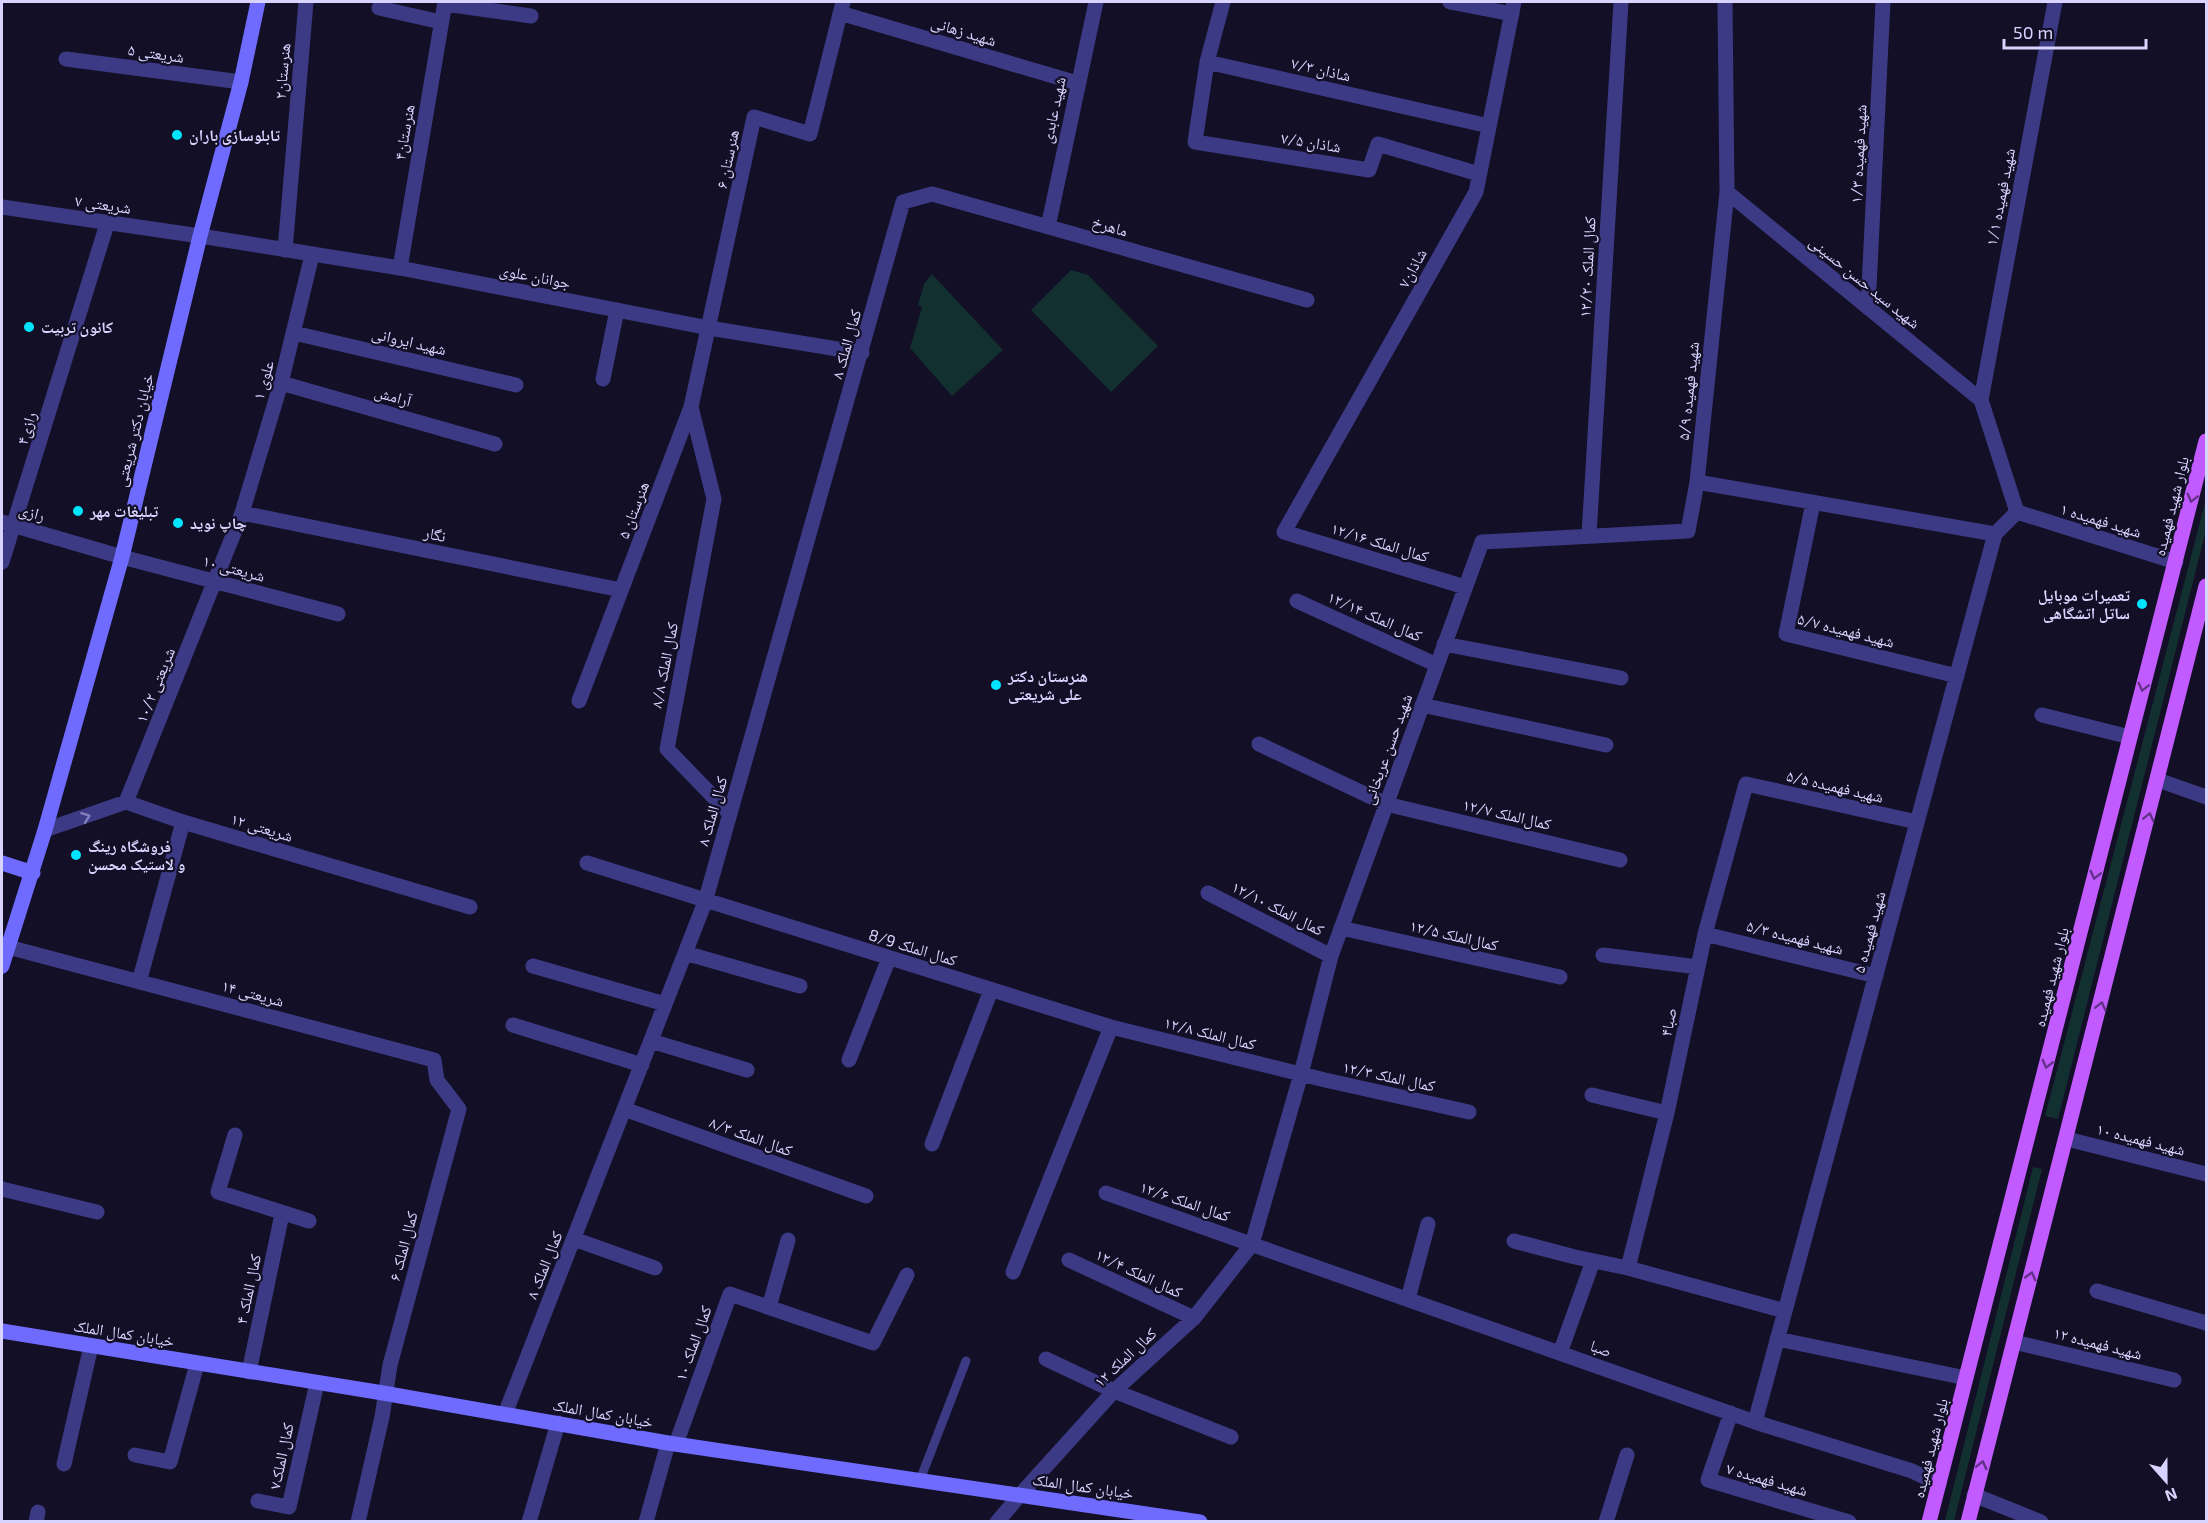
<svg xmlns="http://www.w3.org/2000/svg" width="2208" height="1523" font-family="'Exo 2','Noto Naskh Arabic',sans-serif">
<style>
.green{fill:#12302f}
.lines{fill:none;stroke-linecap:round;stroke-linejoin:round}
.service{stroke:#3d3a85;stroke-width:9}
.minor{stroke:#3d3a85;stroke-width:15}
.tertiary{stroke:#3d3a85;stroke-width:15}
.secondary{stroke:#6f6bff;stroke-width:15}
.primary{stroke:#c25bff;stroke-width:15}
.oneway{stroke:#623188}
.oneway2{stroke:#837fbc}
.poi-dot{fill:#00e5ff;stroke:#130f26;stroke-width:2}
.labels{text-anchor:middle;stroke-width:4.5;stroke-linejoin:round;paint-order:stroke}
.street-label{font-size:16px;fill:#d9d4ff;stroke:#130f26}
.poi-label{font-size:16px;font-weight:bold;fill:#d9d4ff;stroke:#130f26;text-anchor:start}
</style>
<rect width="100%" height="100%" fill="#130f26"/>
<path class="green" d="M 1071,270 L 1088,275 L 1158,346 L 1111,392 L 1031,310 Z
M 932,274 L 1003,350 L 952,396 L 910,348 L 922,307 L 918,305 L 924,284 Z
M 2206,499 L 2206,530 L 2058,1119 L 2045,1116 Z
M 2033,1167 L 2042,1169 L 1954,1521 L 1945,1521 Z"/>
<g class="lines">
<path class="service" d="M 920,1480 L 966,1361"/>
<path class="minor" d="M 1223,2 L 1207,62 L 1489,126
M 1450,2 L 1512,14
M 1725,2 L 1727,192 L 1697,482 L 1995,534
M 445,4 L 531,16
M 379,8 L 441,22
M 840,13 L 1077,83
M 66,59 L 241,82
M 1207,62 L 1195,142 L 1369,170 L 1378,144 L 1479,174
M 1727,192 L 1981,400
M 2,207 L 200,236
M 1048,227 L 1096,2
M 285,250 L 306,2
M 400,268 L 445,2
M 1868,308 L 1883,2
M 294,333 L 516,385
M 603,379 L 617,310
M 281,383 L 495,444
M 691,407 L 714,499 L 667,749 L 730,814
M 1813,503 L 1786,634 L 1957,676
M 2017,512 L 1981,400 L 2055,2
M 242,513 L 621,590
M 1589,535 L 1621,2
M 122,557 L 338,614
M 2,562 L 107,224
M 1465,587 L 1284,532 L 1476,192 L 1514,2
M 1297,601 L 1437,665
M 1444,644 L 1621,678
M 579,701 L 691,407 L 754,117 L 810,134 L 843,2
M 1422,705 L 1606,745
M 2042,715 L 2130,737
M 1259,744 L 1386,804 L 1620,860
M 2158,780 L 2206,797
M 126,802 L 242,513 L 281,383 L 312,255
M 45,830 L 126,802 L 183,822 L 470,907
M 587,863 L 1111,1027 L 1325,1080 L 1469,1112
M 1208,893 L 1331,956
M 1341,928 L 1560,977
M 1705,934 L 1876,976
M 8,947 L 434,1060 L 437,1080 L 459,1109 L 390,1365 L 382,1417 L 358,1522
M 685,953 L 800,986
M 1603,955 L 1698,967
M 533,966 L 665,1004
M 139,982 L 183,822
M 513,1025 L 642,1065
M 651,1041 L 747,1070
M 849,1060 L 889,958
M 1592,1095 L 1667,1113
M 624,1109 L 866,1196
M 235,1135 L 218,1192 L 309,1221
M 2067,1139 L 2206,1174
M 932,1144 L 991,990
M 2,1189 L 97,1212
M 1106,1193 L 1755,1422 L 1912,1471 L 1939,1484
M 574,1239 L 655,1268
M 1514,1241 L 1575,1257 L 1628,1268 L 1785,1311
M 1069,1260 L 1194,1318
M 1628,1268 L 1667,1113 L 1705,934 L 1746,784 L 1917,822
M 1013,1272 L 1111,1027
M 2097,1291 L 2206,1323
M 1408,1299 L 1428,1224
M 769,1307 L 788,1240
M 1777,1339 L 1966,1378
M 2014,1342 L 2174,1380
M 1560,1353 L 1593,1261
M 1046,1359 L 1114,1391 L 1231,1437
M 249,1372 L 282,1214
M 1731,1413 L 1708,1480 L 1849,1522
M 505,1414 L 705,902 L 903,202 L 932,194 L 1307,300
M 1755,1422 L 1995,534 L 2017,512 L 2176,562
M 676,1444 L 730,1294 L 873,1343 L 907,1275
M 135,1455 L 170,1462 L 197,1364
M 64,1464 L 91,1346
M 1020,1495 L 1114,1391 L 1194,1318 L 1252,1244 L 1301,1074 L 1331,956 L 1482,542 L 1688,531 L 1697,482
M 1974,1495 L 2041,1522
M 258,1501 L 289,1507 L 317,1383
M 36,1522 L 38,1512
M 529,1522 L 558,1423
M 646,1522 L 668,1443
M 1606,1522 L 1627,1455"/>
<path class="tertiary" d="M 200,236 L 400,268 L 709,328 L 862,353
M 2,522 L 122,557
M 997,1522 L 1020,1495"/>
<path class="secondary" d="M 2,863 L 33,873
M 2,966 L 45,830 L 122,557 L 200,236 L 241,82 L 258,2
M 2,1331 L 383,1393 L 668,1443 L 1200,1522"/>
<path class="primary" d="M 1929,1522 L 2206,441
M 1968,1522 L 2206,586"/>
</g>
<defs><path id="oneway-chevron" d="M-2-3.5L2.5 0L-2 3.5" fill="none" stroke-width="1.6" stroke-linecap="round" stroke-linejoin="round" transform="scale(1.5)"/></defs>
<g class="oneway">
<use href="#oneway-chevron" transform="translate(2192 498) rotate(104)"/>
<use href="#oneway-chevron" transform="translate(2143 687) rotate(104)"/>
<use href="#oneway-chevron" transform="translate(2149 817) rotate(-76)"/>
<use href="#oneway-chevron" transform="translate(2095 875) rotate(104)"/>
<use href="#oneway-chevron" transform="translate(2101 1006) rotate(-76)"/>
<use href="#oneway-chevron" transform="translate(2047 1064) rotate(104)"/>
<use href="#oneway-chevron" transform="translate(2031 1276) rotate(-75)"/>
<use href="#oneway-chevron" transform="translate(1982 1465) rotate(-76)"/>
</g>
<use class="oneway2" href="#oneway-chevron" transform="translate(86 817) rotate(-20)"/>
<g class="poi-dot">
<circle cx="177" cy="135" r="6"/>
<circle cx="29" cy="327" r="6"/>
<circle cx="78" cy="511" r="6"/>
<circle cx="178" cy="523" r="6"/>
<circle cx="2142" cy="604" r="6"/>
<circle cx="996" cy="685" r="6"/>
<circle cx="76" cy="855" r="6"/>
</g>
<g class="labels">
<g class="street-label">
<text transform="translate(964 31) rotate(17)" y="6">شهید زهانی</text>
<text transform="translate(156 53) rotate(8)" y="6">شریعتی ۵</text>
<text transform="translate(1321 69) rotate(13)" y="6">شاذان ۷/۳</text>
<text transform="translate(282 71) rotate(-85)" y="6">هنرستان۲</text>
<text transform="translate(1053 110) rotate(-78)" y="6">شهید عابدی</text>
<text transform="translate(404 132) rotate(-80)" y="6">هنرستان۴</text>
<text transform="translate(1311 142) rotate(9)" y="6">شاذان ۷/۵</text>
<text transform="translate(1858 154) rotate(-87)" y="6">شهید فهمیده ۱/۳</text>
<text transform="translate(727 159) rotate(-78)" y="6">هنرستان ۶</text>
<text transform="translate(2000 197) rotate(-79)" y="6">شهید فهمیده ۱/۱</text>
<text transform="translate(103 204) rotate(8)" y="6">۷ شریعتی</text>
<text transform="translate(1110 226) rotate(16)" y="6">ماهرخ</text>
<text transform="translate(1587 267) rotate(-87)" y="6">کمال الملک ۱۲/۲۰</text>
<text transform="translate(1412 268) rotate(-61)" y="6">شاذان۷</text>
<text transform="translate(535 276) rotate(11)" y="6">جوانان علوی</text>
<text transform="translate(1865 282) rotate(39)" y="6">شهید سید حسن حسینی</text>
<text transform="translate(409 341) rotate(13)" y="6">شهید ایروانی</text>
<text transform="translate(846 344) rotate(-74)" y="6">کمال الملک ۸</text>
<text transform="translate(263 380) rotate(-74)" y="6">علوی ۱</text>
<text transform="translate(1688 391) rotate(-84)" y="6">شهید فهمیده ۵/۹</text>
<text transform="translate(393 396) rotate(16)" y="6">آرامش</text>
<text transform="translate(26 428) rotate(-73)" y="6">رازی۴</text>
<text transform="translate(134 430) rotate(-76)" y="6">خیابان دکتر شریعتی</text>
<text transform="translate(2171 506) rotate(-76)" y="6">بلوار شهید فهمیده</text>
<text transform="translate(633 510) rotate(-69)" y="6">هنرستان ۵</text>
<text transform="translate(32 512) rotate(16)" y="6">رازی</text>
<text transform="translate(2101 520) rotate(17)" y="6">شهید فهمیده ۱</text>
<text transform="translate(435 534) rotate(12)" y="6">نگار</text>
<text transform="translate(1380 542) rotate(17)" y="6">کمال الملک ۱۲/۱۶</text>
<text transform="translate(234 568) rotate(15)" y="6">شریعتی ۱۰</text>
<text transform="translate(1375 616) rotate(24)" y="6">کمال الملک ۱۲/۱۴</text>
<text transform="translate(1846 630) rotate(14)" y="6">شهید فهمیده ۵/۷</text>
<text transform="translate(664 665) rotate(-79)" y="6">کمال الملک ۸/۸</text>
<text transform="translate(155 685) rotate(-68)" y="6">شریعتی ۱۰/۲</text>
<text transform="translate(1387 749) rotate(-70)" y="6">شهید حسن عربخانی</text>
<text transform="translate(1835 786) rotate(13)" y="6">شهید فهمیده ۵/۵</text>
<text transform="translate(712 811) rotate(-74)" y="6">کمال الملک ۸</text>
<text transform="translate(1507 814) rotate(13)" y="6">کمال‌الملک ۱۲/۷</text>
<text transform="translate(262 827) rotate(17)" y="6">شریعتی ۱۲</text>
<text transform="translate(1278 908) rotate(27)" y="6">کمال الملک ۱۲/۱۰</text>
<text transform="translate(1869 932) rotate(-75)" y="6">شهید فهمیده ۵</text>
<text transform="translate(1454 935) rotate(13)" y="6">کمال‌الملک ۱۲/۵</text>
<text transform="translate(1795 937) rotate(14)" y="6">شهید فهمیده ۵/۳</text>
<text transform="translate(913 947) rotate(17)" y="6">کمال الملک 8/9</text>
<text transform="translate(2051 977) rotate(-76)" y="6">بلوار شهید فهمیده</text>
<text transform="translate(253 993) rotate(15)" y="6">شریعتی ۱۴</text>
<text transform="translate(1668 1022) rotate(-78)" y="6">صبا۴</text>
<text transform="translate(1210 1033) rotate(14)" y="6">کمال الملک ۱۲/۸</text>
<text transform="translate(1389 1076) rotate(12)" y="6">کمال الملک ۱۲/۳</text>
<text transform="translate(751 1136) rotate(20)" y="6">کمال الملک ۸/۳</text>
<text transform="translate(2141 1139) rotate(14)" y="6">شهید فهمیده ۱۰</text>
<text transform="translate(1185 1201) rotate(19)" y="6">کمال الملک ۱۲/۶</text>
<text transform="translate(403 1246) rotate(-75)" y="6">کمال الملک ۶</text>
<text transform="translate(544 1265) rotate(-68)" y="6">کمال الملک ۸</text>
<text transform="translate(1139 1273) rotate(25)" y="6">کمال الملک ۱۲/۴</text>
<text transform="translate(248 1289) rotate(-78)" y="6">کمال الملک ۴</text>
<text transform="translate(124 1333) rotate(9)" y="6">خیابان کمال الملک</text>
<text transform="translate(693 1343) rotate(-70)" y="6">کمال الملک ۱۰</text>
<text transform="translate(2098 1343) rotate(14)" y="6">شهید فهمیده ۱۲</text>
<text transform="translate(1601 1348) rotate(20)" y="6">صبا</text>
<text transform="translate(1125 1357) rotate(-43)" y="6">کمال الملک ۱۲</text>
<text transform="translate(603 1413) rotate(10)" y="6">خیابان کمال الملک</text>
<text transform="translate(1930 1448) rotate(-76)" y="6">بلوار شهید فهمیده</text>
<text transform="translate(281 1456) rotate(-78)" y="6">کمال الملک۷</text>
<text transform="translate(1767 1479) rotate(16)" y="6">شهید فهمیده ۷</text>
<text transform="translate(1083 1486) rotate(8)" y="6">خیابان کمال الملک</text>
</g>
<g class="poi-label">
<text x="189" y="141">تابلوسازی باران</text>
<text x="41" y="333">کانون تربیت</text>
<text x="90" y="517">تبلیغات مهر</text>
<text x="190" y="529">چاپ نوید</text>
<text x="2130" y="601" text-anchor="end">تعمیرات موبایل<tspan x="2130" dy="18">ساتل اتشگاهی</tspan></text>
<text x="1008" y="682">هنرستان دکتر<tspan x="1008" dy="18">علی شریعتی</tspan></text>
<text x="88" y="852">فروشگاه رینگ<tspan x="88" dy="18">و لاستیک محسن</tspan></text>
</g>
</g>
<rect width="2208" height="1523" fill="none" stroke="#d9d4ff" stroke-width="6"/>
<g transform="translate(2166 1481) rotate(159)" stroke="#130f26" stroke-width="4.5" paint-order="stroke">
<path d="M0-4.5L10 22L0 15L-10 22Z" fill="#d9d4ff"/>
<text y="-9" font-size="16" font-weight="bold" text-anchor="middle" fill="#d9d4ff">N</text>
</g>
<path d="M2004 39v9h142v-9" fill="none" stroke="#d9d4ff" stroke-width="3"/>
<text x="2013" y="39" font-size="18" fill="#d9d4ff" stroke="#130f26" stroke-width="4.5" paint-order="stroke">50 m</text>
</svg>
